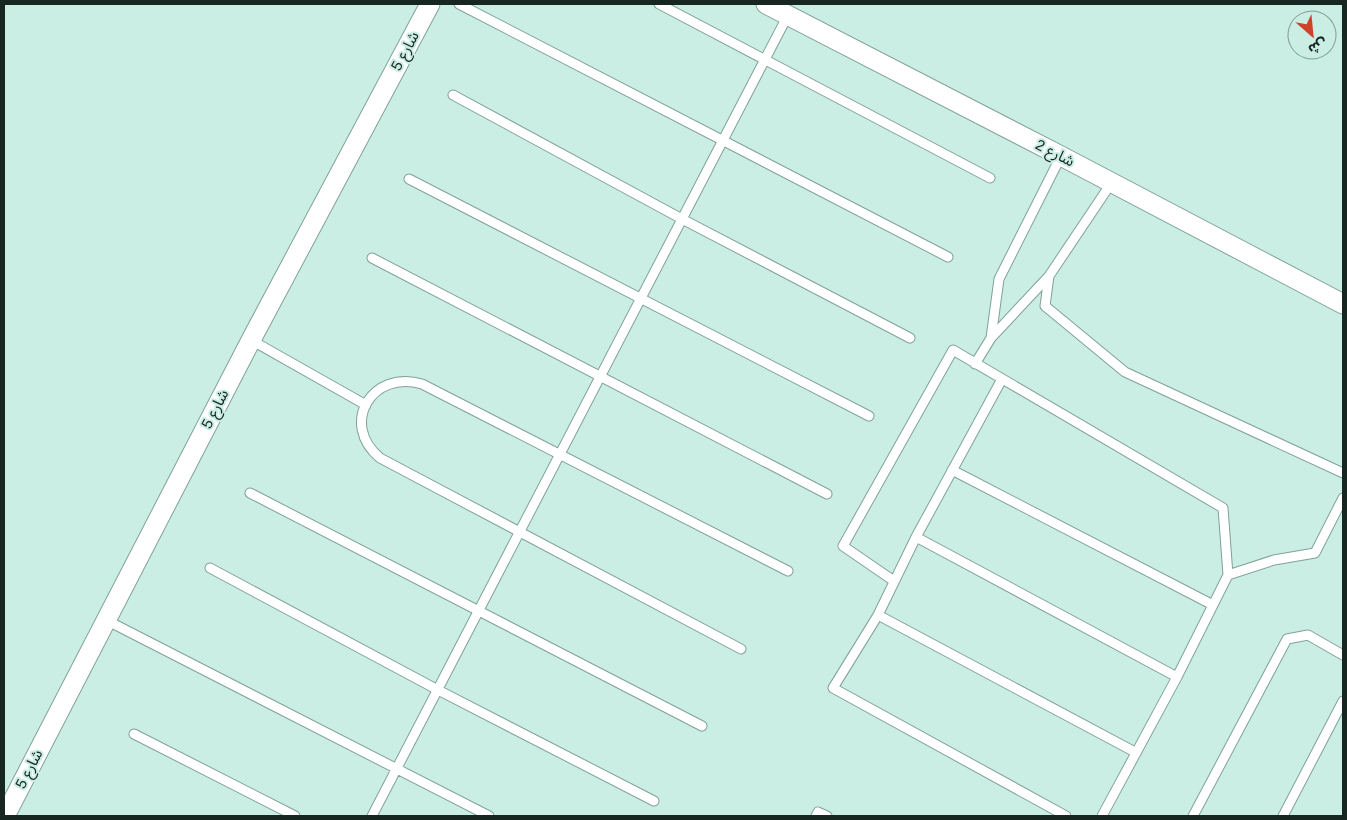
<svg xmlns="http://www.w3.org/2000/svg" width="1347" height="820" font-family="Helvetica,'Noto Sans Arabic',sans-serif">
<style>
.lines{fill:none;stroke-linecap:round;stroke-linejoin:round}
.service-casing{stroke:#81a299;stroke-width:11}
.minor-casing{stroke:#81a299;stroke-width:21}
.service{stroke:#fff;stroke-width:9}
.minor{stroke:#fff;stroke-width:19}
.labels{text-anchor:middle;stroke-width:4;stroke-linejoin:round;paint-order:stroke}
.street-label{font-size:15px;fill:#182622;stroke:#caede4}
</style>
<rect width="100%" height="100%" fill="#caede4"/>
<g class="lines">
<g class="service-casing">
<path id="service" d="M 459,4 L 948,257
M 659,4 L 990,178
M 453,95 L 682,219 L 910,338
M 409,179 L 869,416
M 372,258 L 827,494
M 1049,276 L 1045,306 L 1125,372 L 1343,473
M 991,338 L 999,279 L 1061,156
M 251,340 L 366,405
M 975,364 L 991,338 L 1049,276 L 1112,182
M 1002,379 L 916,537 L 878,615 L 833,688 L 1066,816
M 952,470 L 1213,605
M 250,493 L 702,726
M 916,537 L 1177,677
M 210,568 L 438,690 L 654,801
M 1228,575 L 1274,560 L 1315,553 L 1343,498
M 894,581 L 843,546 L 953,350 L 1223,508 L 1228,575 L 1177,677 L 1102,816
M 878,615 L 1135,752
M 106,620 L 489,816
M 741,649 L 380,458 C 339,424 372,369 422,384 L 788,571
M 134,734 L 295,816
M 372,816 L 788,15
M 816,816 L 818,812 L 827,816
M 1193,816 L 1287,639 L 1308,635 L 1343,655
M 1283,816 L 1343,701"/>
</g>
<g class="minor-casing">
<path id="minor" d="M 766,4 L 1061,156 L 1343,304
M 5,816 L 251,340 L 430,4"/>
</g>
<use href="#service" class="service"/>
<use href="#minor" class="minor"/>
</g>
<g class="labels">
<g class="street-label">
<text transform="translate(405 51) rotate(-62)" y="5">شارع 5</text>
<text transform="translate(1055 153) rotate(27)" y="5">شارع 2</text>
<text transform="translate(215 409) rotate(-63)" y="5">شارع 5</text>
<text transform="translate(29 769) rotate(-63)" y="5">شارع 5</text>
</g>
</g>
<rect width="1347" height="820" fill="none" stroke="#182622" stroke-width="10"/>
<g transform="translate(1312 35) rotate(153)"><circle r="24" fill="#caede4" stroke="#839d96"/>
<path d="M0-4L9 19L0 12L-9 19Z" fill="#cd4228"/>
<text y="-8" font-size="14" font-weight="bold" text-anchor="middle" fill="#182622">ش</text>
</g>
</svg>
